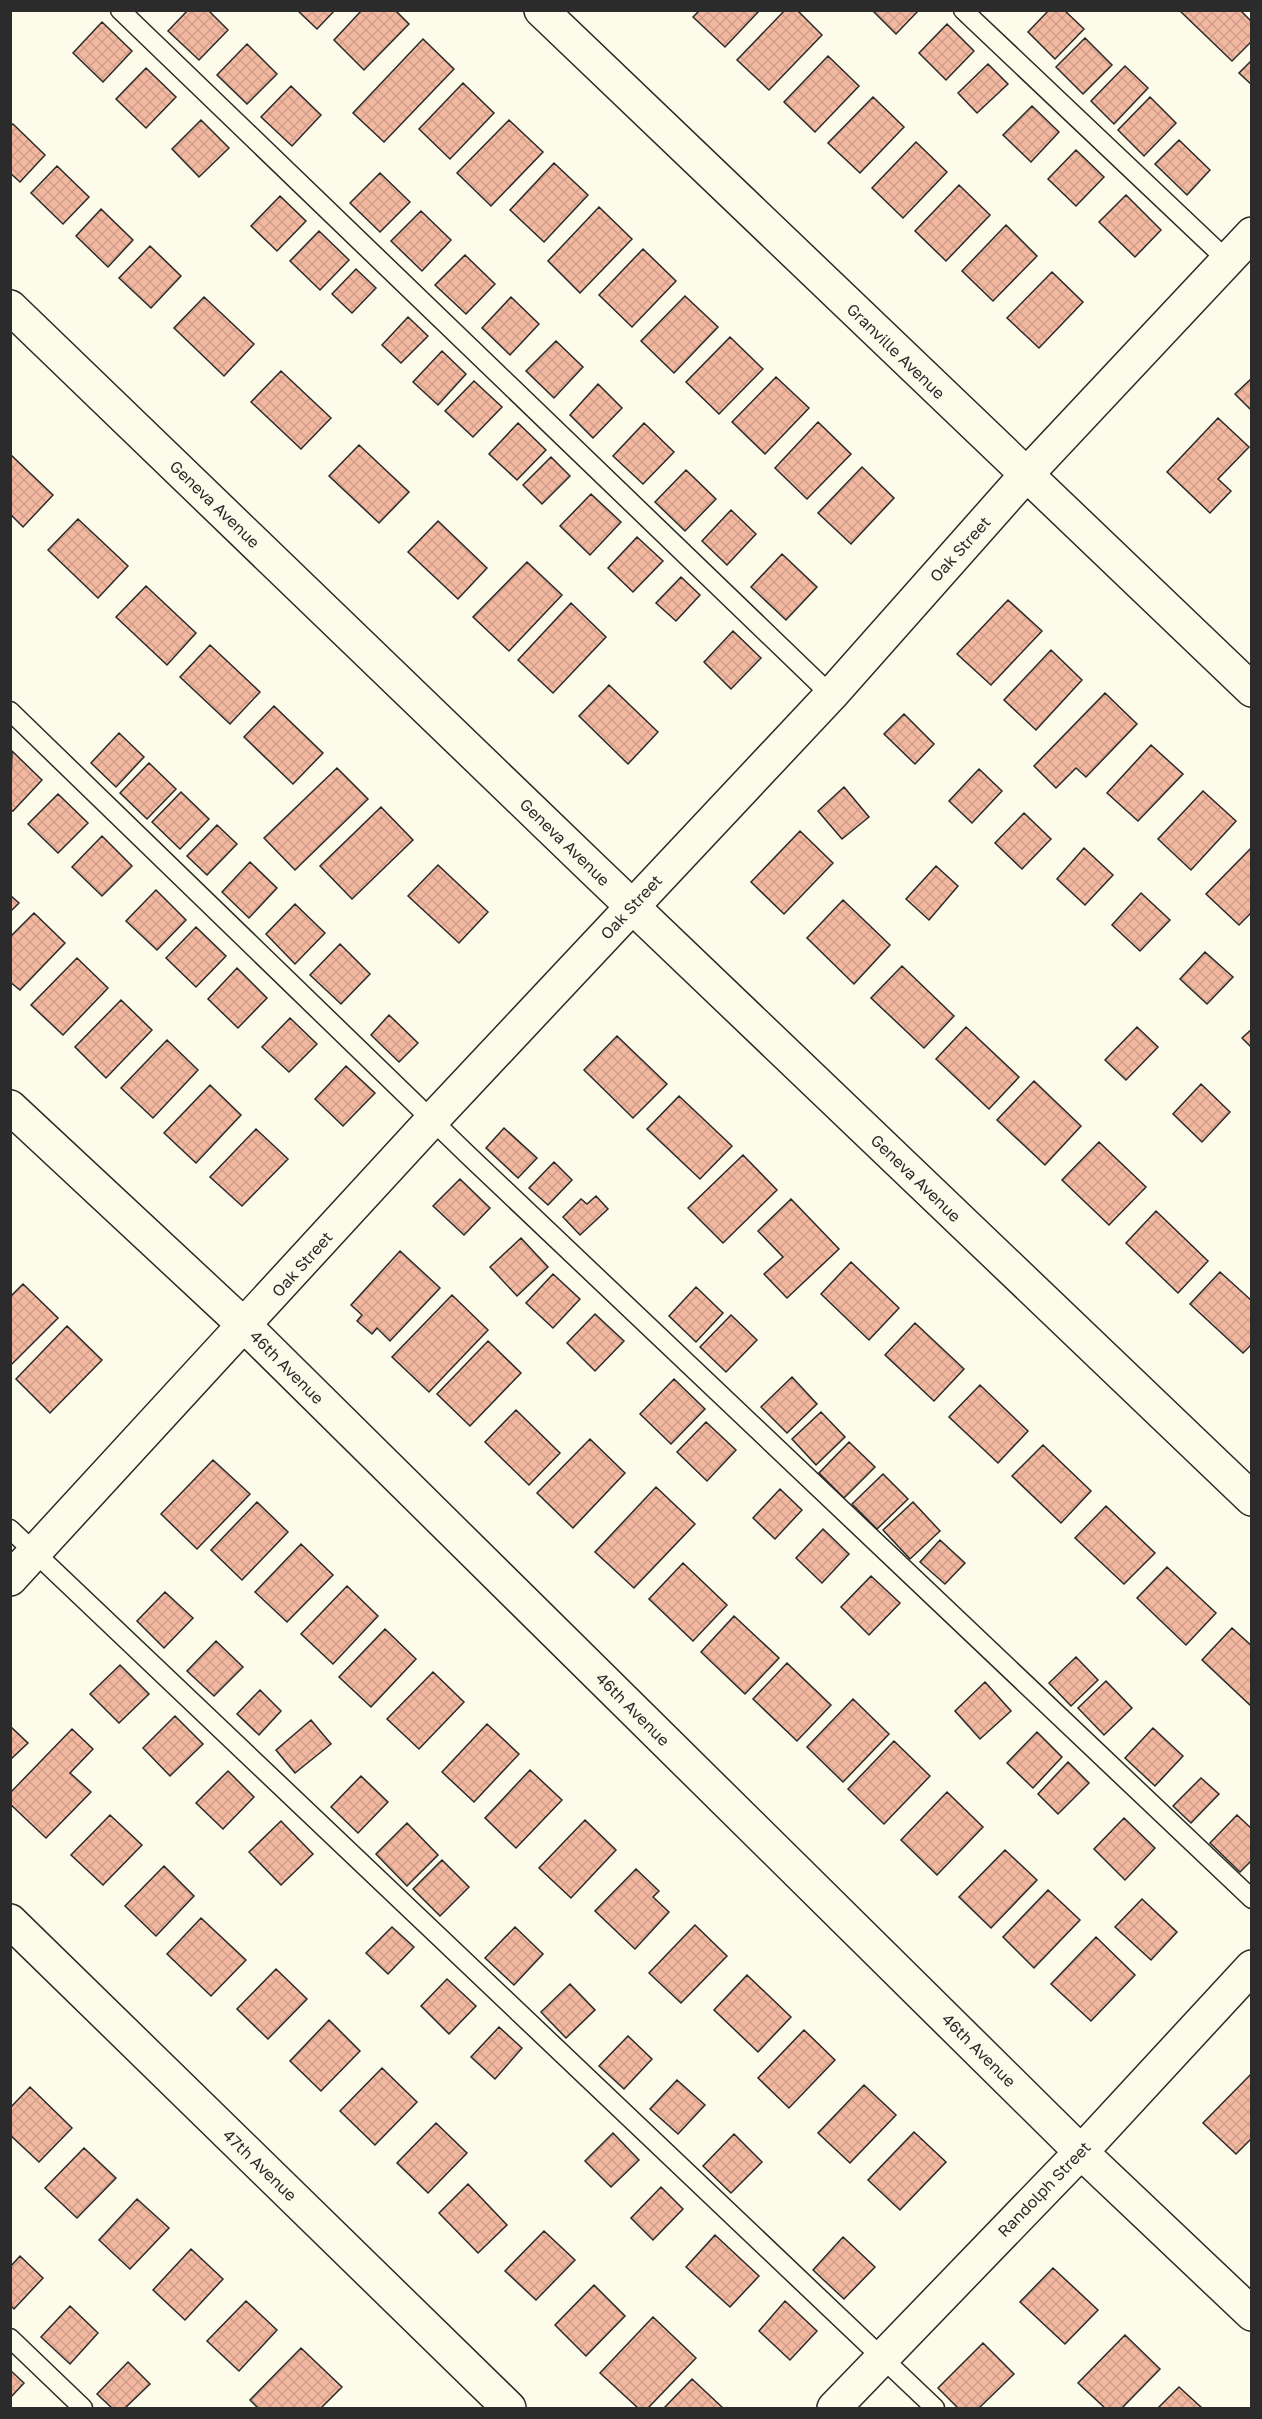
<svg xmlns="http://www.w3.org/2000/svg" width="1262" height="2419" font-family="'Golos Text',sans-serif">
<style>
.building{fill:url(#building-cross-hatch);stroke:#2b2b2b;stroke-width:1.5}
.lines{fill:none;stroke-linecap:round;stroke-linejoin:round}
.service-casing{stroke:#2b2b2b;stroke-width:21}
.minor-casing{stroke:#2b2b2b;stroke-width:36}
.service{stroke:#fdfbea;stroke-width:18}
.minor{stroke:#fdfbea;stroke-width:33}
.labels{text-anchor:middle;stroke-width:4.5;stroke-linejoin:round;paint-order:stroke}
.street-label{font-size:16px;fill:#2b2b2b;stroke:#fdfbea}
</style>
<defs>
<pattern id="building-cross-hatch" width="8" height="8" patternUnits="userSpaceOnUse" patternTransform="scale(1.5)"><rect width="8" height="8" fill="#f2b8a0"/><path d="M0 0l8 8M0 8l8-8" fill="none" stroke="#d09e8a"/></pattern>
</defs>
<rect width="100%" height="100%" fill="#fdfbea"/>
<path class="building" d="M 188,10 L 208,10 L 228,30 L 199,60 L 168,31 Z
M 297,10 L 335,10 L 317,29 Z
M 362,10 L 395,10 L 409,24 L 364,70 L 334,40 Z
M 700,10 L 760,10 L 725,47 L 693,17 Z
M 785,10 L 797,10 L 822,35 L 769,90 L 737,60 Z
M 872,10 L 919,10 L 896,34 Z
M 1049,10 L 1064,10 L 1084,29 L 1055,59 L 1028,32 Z
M 1179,10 L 1240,10 L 1252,22 L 1252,41 L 1232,61 Z
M 102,22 L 132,51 L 103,82 L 73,53 Z
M 947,24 L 974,51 L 946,80 L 919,53 Z
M 1085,38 L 1112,65 L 1083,94 L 1056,67 Z
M 423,39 L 454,69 L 384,142 L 353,113 Z
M 247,44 L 277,74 L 247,104 L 217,75 Z
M 828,56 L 859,86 L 815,132 L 784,102 Z
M 1252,60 L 1252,85 L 1239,73 Z
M 988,64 L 1008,84 L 977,113 L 958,93 Z
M 1125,66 L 1148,88 L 1114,124 L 1091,101 Z
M 146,68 L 176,97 L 146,128 L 116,99 Z
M 463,83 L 494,113 L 450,159 L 419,129 Z
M 291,86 L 321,115 L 292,146 L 261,117 Z
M 873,97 L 904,127 L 860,173 L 828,143 Z
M 1150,97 L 1176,123 L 1144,156 L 1118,130 Z
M 1032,106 L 1059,132 L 1031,162 L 1003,135 Z
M 201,120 L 229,148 L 199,177 L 172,149 Z
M 509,120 L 543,152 L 491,206 L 457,173 Z
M 13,124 L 45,155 L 20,182 L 10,173 L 10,126 Z
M 1179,140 L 1210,170 L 1187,195 L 1155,164 Z
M 916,142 L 947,172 L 903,218 L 872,188 Z
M 1076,150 L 1104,177 L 1076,206 L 1048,179 Z
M 554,163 L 588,195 L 544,242 L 510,210 Z
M 57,166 L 89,197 L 63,224 L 31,193 Z
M 380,173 L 410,202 L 380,232 L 350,203 Z
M 959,185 L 990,215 L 946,261 L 915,231 Z
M 1126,195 L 1161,230 L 1135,257 L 1099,222 Z
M 280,196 L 306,221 L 277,251 L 251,226 Z
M 599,207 L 632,239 L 580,293 L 548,261 Z
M 101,209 L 133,240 L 108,267 L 76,236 Z
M 421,211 L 451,240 L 422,271 L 391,241 Z
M 1006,225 L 1037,256 L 993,301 L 962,271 Z
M 319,231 L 349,260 L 320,290 L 290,261 Z
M 150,246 L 181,276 L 151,308 L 119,278 Z
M 643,249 L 676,281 L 632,327 L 599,295 Z
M 465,255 L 495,284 L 466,314 L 435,285 Z
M 356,269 L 376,288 L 352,313 L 332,294 Z
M 1052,272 L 1083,302 L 1039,348 L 1007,318 Z
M 685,296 L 718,327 L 674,373 L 641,341 Z
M 204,297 L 254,344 L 224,376 L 174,328 Z
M 511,297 L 539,324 L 510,355 L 482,328 Z
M 408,317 L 428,336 L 401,363 L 382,345 Z
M 730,337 L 763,369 L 719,414 L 686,382 Z
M 556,341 L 583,367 L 554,398 L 526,371 Z
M 442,351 L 466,374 L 438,405 L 413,382 Z
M 281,371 L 331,418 L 301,449 L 251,402 Z
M 776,377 L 809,408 L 765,454 L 732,422 Z
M 1252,378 L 1252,411 L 1235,394 Z
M 474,381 L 502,407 L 473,437 L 445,411 Z
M 598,384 L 622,408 L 593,438 L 570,415 Z
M 1218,418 L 1249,447 L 1218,479 L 1231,491 L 1210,513 L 1167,472 Z
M 818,422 L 851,454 L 807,499 L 775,468 Z
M 518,423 L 546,450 L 517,480 L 489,454 Z
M 644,423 L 674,452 L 643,484 L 613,456 Z
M 359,445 L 409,492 L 379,523 L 329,476 Z
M 10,454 L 53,495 L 23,527 L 10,514 Z
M 551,457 L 570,476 L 542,504 L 523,485 Z
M 862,467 L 894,498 L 851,544 L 818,513 Z
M 686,470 L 716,499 L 685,531 L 655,502 Z
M 591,494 L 621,522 L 590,555 L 560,526 Z
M 731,510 L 756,534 L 727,565 L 702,541 Z
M 78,519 L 128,566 L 98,598 L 48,550 Z
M 438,521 L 487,568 L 458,599 L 408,552 Z
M 637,537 L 663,561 L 633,592 L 608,568 Z
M 782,554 L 817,587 L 786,620 L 751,587 Z
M 527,562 L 562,595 L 509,651 L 473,617 Z
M 681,577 L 700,595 L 676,621 L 656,603 Z
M 146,586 L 196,633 L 167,665 L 116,617 Z
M 1008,600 L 1042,631 L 991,685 L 957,654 Z
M 571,603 L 606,637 L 553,693 L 518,660 Z
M 733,631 L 761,658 L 731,689 L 704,662 Z
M 210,645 L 260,692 L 230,724 L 180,677 Z
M 1051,650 L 1082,680 L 1036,730 L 1004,700 Z
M 609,685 L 658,732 L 628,764 L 579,716 Z
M 1105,693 L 1137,724 L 1086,777 L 1076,768 L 1056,788 L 1034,766 Z
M 274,706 L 323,753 L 293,784 L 244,737 Z
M 904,714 L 934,744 L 915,764 L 884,734 Z
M 119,733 L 144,757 L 116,787 L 91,763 Z
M 1151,745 L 1183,774 L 1138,821 L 1107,793 Z
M 12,751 L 42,780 L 13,811 L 10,809 Z
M 149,763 L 176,789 L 147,819 L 120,793 Z
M 337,768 L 368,799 L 295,870 L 264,838 Z
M 979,769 L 1002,791 L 972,823 L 949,801 Z
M 844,787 L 869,817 L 842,839 L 818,811 Z
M 1203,791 L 1236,821 L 1191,870 L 1158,839 Z
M 181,792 L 209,819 L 180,849 L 152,822 Z
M 58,794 L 88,823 L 58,853 L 28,824 Z
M 381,807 L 413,840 L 352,899 L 320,866 Z
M 1024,813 L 1051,839 L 1022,869 L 995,843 Z
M 217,825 L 237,844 L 207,875 L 187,856 Z
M 800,831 L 833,863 L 784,914 L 751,882 Z
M 102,836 L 132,866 L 102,896 L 72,867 Z
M 1252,847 L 1252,912 L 1239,925 L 1206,894 Z
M 1084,848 L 1113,875 L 1085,905 L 1057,879 Z
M 250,862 L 277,888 L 249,918 L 222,892 Z
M 438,865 L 488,912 L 459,943 L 408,896 Z
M 936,866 L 958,886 L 929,920 L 906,899 Z
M 156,890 L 186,920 L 157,950 L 126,921 Z
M 1141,893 L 1170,920 L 1140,951 L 1112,925 Z
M 10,895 L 19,903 L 10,912 Z
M 843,900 L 890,945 L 854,984 L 807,938 Z
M 295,904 L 325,933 L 295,964 L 266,934 Z
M 34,913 L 65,943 L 20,990 L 10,982 L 10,937 Z
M 196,927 L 226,956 L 196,987 L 166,958 Z
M 340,944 L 370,974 L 341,1004 L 310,975 Z
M 1205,952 L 1233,977 L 1207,1004 L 1180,979 Z
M 77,958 L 108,988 L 63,1035 L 31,1005 Z
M 902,966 L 954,1016 L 924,1048 L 871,998 Z
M 237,968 L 267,998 L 238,1028 L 208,999 Z
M 121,1000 L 152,1030 L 106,1078 L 75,1047 Z
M 389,1015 L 418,1043 L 399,1062 L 371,1035 Z
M 290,1018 L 317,1044 L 289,1072 L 262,1047 Z
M 966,1027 L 1019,1077 L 989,1109 L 936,1059 Z
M 1137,1027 L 1158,1047 L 1126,1080 L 1105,1060 Z
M 1252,1029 L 1252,1048 L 1242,1038 Z
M 617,1036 L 667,1084 L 633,1118 L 584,1070 Z
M 167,1040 L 198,1070 L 153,1118 L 121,1088 Z
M 346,1066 L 375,1093 L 343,1126 L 315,1099 Z
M 1034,1081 L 1081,1126 L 1045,1165 L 997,1120 Z
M 1201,1084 L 1230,1112 L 1202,1142 L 1173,1114 Z
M 210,1085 L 241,1115 L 196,1163 L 164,1133 Z
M 679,1096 L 732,1146 L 700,1179 L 647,1129 Z
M 504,1128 L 537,1158 L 518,1178 L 486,1148 Z
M 256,1129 L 288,1159 L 242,1206 L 210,1177 Z
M 1099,1142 L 1146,1187 L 1109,1225 L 1062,1180 Z
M 743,1155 L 777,1190 L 723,1243 L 688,1208 Z
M 554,1162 L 572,1180 L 548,1205 L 529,1188 Z
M 460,1179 L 490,1208 L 464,1235 L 433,1206 Z
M 596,1196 L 608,1209 L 580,1235 L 563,1217 L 581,1199 L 587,1204 Z
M 791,1199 L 839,1249 L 787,1298 L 764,1274 L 783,1257 L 758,1231 Z
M 1156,1211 L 1208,1261 L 1178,1293 L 1126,1243 Z
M 521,1238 L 548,1267 L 517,1296 L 490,1267 Z
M 400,1251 L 440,1288 L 390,1341 L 377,1328 L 372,1334 L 357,1321 L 362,1315 L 351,1305 Z
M 851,1262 L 899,1308 L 869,1340 L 821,1294 Z
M 1220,1272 L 1252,1301 L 1252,1344 L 1243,1353 L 1190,1304 Z
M 553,1274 L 580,1299 L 553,1328 L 526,1303 Z
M 23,1284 L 58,1318 L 10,1366 L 10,1297 Z
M 696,1287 L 723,1313 L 696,1342 L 669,1316 Z
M 452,1295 L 488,1330 L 429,1392 L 392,1357 Z
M 595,1314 L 624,1341 L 595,1371 L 567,1343 Z
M 731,1315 L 757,1340 L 726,1372 L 700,1347 Z
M 915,1323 L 964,1369 L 934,1401 L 885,1355 Z
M 67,1326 L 102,1360 L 50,1413 L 16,1379 Z
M 488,1341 L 521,1373 L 470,1426 L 437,1394 Z
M 792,1377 L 817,1404 L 787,1433 L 761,1407 Z
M 674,1379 L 705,1409 L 671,1444 L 640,1414 Z
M 980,1385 L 1028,1431 L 998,1463 L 949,1417 Z
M 516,1410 L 560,1453 L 529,1485 L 485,1442 Z
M 821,1412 L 845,1437 L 816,1465 L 792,1439 Z
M 706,1422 L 736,1450 L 707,1481 L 677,1452 Z
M 590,1439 L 625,1473 L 573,1528 L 537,1493 Z
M 849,1442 L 875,1467 L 844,1498 L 819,1473 Z
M 1043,1445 L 1091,1491 L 1061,1523 L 1012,1476 Z
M 213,1460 L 250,1494 L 197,1549 L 161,1514 Z
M 883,1474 L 908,1499 L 877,1529 L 852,1504 Z
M 656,1487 L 695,1524 L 634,1588 L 595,1552 Z
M 780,1489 L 802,1510 L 775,1539 L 753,1518 Z
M 257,1502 L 288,1532 L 242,1580 L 211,1550 Z
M 913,1502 L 940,1531 L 910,1559 L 883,1530 Z
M 1106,1506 L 1155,1553 L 1124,1584 L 1075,1538 Z
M 823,1529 L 849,1554 L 822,1583 L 796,1558 Z
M 940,1540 L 965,1563 L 945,1584 L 920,1562 Z
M 301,1544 L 333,1575 L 287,1622 L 255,1592 Z
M 683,1563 L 727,1605 L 693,1641 L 649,1599 Z
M 1167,1567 L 1216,1613 L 1186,1645 L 1137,1598 Z
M 871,1576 L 900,1603 L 869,1635 L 841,1607 Z
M 347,1586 L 378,1616 L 333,1664 L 301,1634 Z
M 165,1592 L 193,1618 L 164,1648 L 137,1621 Z
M 734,1616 L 779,1658 L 745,1694 L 701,1652 Z
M 1232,1628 L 1252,1646 L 1251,1706 L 1202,1660 Z
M 385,1629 L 416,1659 L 371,1707 L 339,1677 Z
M 216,1641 L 243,1667 L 214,1696 L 187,1671 Z
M 1076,1657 L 1098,1680 L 1071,1706 L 1049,1683 Z
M 787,1663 L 831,1705 L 797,1741 L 753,1699 Z
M 120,1665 L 149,1694 L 119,1723 L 90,1694 Z
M 433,1672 L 464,1702 L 419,1749 L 387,1719 Z
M 1106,1681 L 1132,1708 L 1104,1735 L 1078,1708 Z
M 985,1682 L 1011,1711 L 980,1739 L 955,1711 Z
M 260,1690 L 281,1711 L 259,1735 L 237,1714 Z
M 853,1699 L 889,1734 L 843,1782 L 807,1747 Z
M 175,1716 L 203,1744 L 170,1776 L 143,1748 Z
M 311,1720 L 331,1744 L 295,1773 L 276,1750 Z
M 487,1724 L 519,1754 L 474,1802 L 442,1772 Z
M 10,1726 L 28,1743 L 10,1760 Z
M 1153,1728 L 1183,1756 L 1155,1786 L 1125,1758 Z
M 72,1729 L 93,1749 L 70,1773 L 91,1792 L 46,1838 L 10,1804 L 10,1793 Z
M 1037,1732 L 1062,1757 L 1033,1788 L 1007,1763 Z
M 894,1741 L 930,1776 L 884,1824 L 848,1789 Z
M 1068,1762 L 1089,1783 L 1058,1814 L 1038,1794 Z
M 530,1770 L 562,1800 L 516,1848 L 485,1818 Z
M 228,1771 L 254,1797 L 223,1829 L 196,1803 Z
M 361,1776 L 388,1802 L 358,1833 L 331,1807 Z
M 1201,1778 L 1219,1794 L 1191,1823 L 1173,1806 Z
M 947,1792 L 983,1827 L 937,1875 L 901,1840 Z
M 110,1815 L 142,1845 L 103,1885 L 71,1855 Z
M 1237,1815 L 1252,1829 L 1252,1860 L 1240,1872 L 1210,1843 Z
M 1124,1818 L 1155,1848 L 1125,1880 L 1094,1849 Z
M 585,1820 L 616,1850 L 571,1898 L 539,1868 Z
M 281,1821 L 313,1854 L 281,1885 L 249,1852 Z
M 407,1823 L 438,1855 L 407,1886 L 376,1854 Z
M 1005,1850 L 1037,1880 L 991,1928 L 959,1897 Z
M 442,1860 L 469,1887 L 440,1916 L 413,1889 Z
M 164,1866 L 194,1896 L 156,1936 L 125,1906 Z
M 636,1869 L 659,1891 L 653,1897 L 669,1912 L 635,1949 L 595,1911 Z
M 1048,1890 L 1080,1920 L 1034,1968 L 1003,1937 Z
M 1142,1899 L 1177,1932 L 1151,1960 L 1115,1927 Z
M 201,1918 L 246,1960 L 211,1996 L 167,1954 Z
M 695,1925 L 727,1956 L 681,2003 L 649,1973 Z
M 392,1927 L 414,1947 L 388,1974 L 366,1953 Z
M 515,1927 L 543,1954 L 514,1985 L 485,1958 Z
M 1096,1937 L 1135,1975 L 1091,2021 L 1051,1984 Z
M 276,1969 L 307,1999 L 268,2039 L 237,2009 Z
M 747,1975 L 791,2017 L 758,2052 L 714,2010 Z
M 447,1979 L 476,2006 L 449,2034 L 421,2006 Z
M 570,1984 L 595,2010 L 566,2038 L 541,2012 Z
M 329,2020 L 360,2051 L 321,2091 L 290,2061 Z
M 499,2027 L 522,2048 L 495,2079 L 471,2057 Z
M 804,2030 L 835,2060 L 789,2108 L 758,2078 Z
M 628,2036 L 652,2059 L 624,2089 L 599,2066 Z
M 382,2068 L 417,2102 L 375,2145 L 340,2111 Z
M 1252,2073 L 1252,2138 L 1236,2154 L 1203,2123 Z
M 677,2080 L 705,2105 L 678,2134 L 650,2109 Z
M 864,2085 L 896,2115 L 850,2163 L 818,2133 Z
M 30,2087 L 72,2128 L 39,2162 L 10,2135 L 10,2108 Z
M 436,2123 L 467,2153 L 428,2193 L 397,2163 Z
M 914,2132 L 946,2162 L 900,2210 L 868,2180 Z
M 613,2133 L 639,2160 L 611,2187 L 585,2161 Z
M 734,2134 L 762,2162 L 731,2193 L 703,2166 Z
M 84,2148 L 116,2178 L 77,2218 L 45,2188 Z
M 468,2184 L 507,2225 L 478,2253 L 439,2213 Z
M 661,2187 L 683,2209 L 653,2240 L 631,2218 Z
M 137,2199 L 169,2228 L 130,2269 L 99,2240 Z
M 544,2231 L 575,2260 L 536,2300 L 505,2271 Z
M 715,2235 L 759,2276 L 730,2307 L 686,2267 Z
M 843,2237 L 875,2267 L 844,2299 L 813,2270 Z
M 191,2249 L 223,2279 L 185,2320 L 153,2290 Z
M 20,2256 L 43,2278 L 14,2309 L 10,2305 L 10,2267 Z
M 1053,2268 L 1098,2310 L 1065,2344 L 1020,2302 Z
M 594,2285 L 625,2316 L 586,2356 L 555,2325 Z
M 246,2301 L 277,2330 L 239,2371 L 207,2341 Z
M 785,2301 L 817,2331 L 790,2360 L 759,2331 Z
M 70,2306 L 98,2333 L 70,2364 L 41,2337 Z
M 653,2317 L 696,2358 L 648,2408 L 638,2408 L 600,2373 Z
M 1125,2335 L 1160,2369 L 1122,2408 L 1105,2408 L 1078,2383 Z
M 983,2343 L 1014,2374 L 979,2408 L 958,2408 L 938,2388 Z
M 301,2348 L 342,2387 L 321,2408 L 258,2408 L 250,2400 Z
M 128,2362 L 150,2384 L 125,2408 L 112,2408 L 97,2394 Z
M 10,2370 L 24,2383 L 10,2398 Z
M 692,2379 L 723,2408 L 664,2408 Z
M 1179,2387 L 1202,2408 L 1158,2408 Z"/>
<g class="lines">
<g class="service-casing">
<path id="service" d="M 120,10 L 831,695
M 963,10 L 1227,260
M 10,711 L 468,1155 L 1252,1899
M 10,1529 L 935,2408
M 10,2338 L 83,2408"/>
</g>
<g class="minor-casing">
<path id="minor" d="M 541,10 L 1252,690
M 10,307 L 593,869 L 1252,1499
M 10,1107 L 245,1326 L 1081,2152 L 1252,2314
M 10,1579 L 433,1119 L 831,695 L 1026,475 L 1252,234
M 10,1921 L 509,2408
M 834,2408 L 1081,2152 L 1252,1967"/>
</g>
<use href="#service" class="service"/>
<use href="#minor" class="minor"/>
</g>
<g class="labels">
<g class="street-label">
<text transform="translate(896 351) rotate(44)" y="6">Granville Avenue</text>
<text transform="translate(215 504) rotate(44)" y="6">Geneva Avenue</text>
<text transform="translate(960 549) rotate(-48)" y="6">Oak Street</text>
<text transform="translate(565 842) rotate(44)" y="6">Geneva Avenue</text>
<text transform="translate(631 907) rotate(-47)" y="6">Oak Street</text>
<text transform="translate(916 1178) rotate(44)" y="6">Geneva Avenue</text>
<text transform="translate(302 1264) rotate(-48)" y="6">Oak Street</text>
<text transform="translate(287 1367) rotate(45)" y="6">46th Avenue</text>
<text transform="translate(633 1709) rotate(45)" y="6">46th Avenue</text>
<text transform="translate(979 2050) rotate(45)" y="6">46th Avenue</text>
<text transform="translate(260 2165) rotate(44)" y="6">47th Avenue</text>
<text transform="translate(1044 2189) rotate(-46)" y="6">Randolph Street</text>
</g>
</g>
<rect width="1262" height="2419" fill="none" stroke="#2b2b2b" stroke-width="24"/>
</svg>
